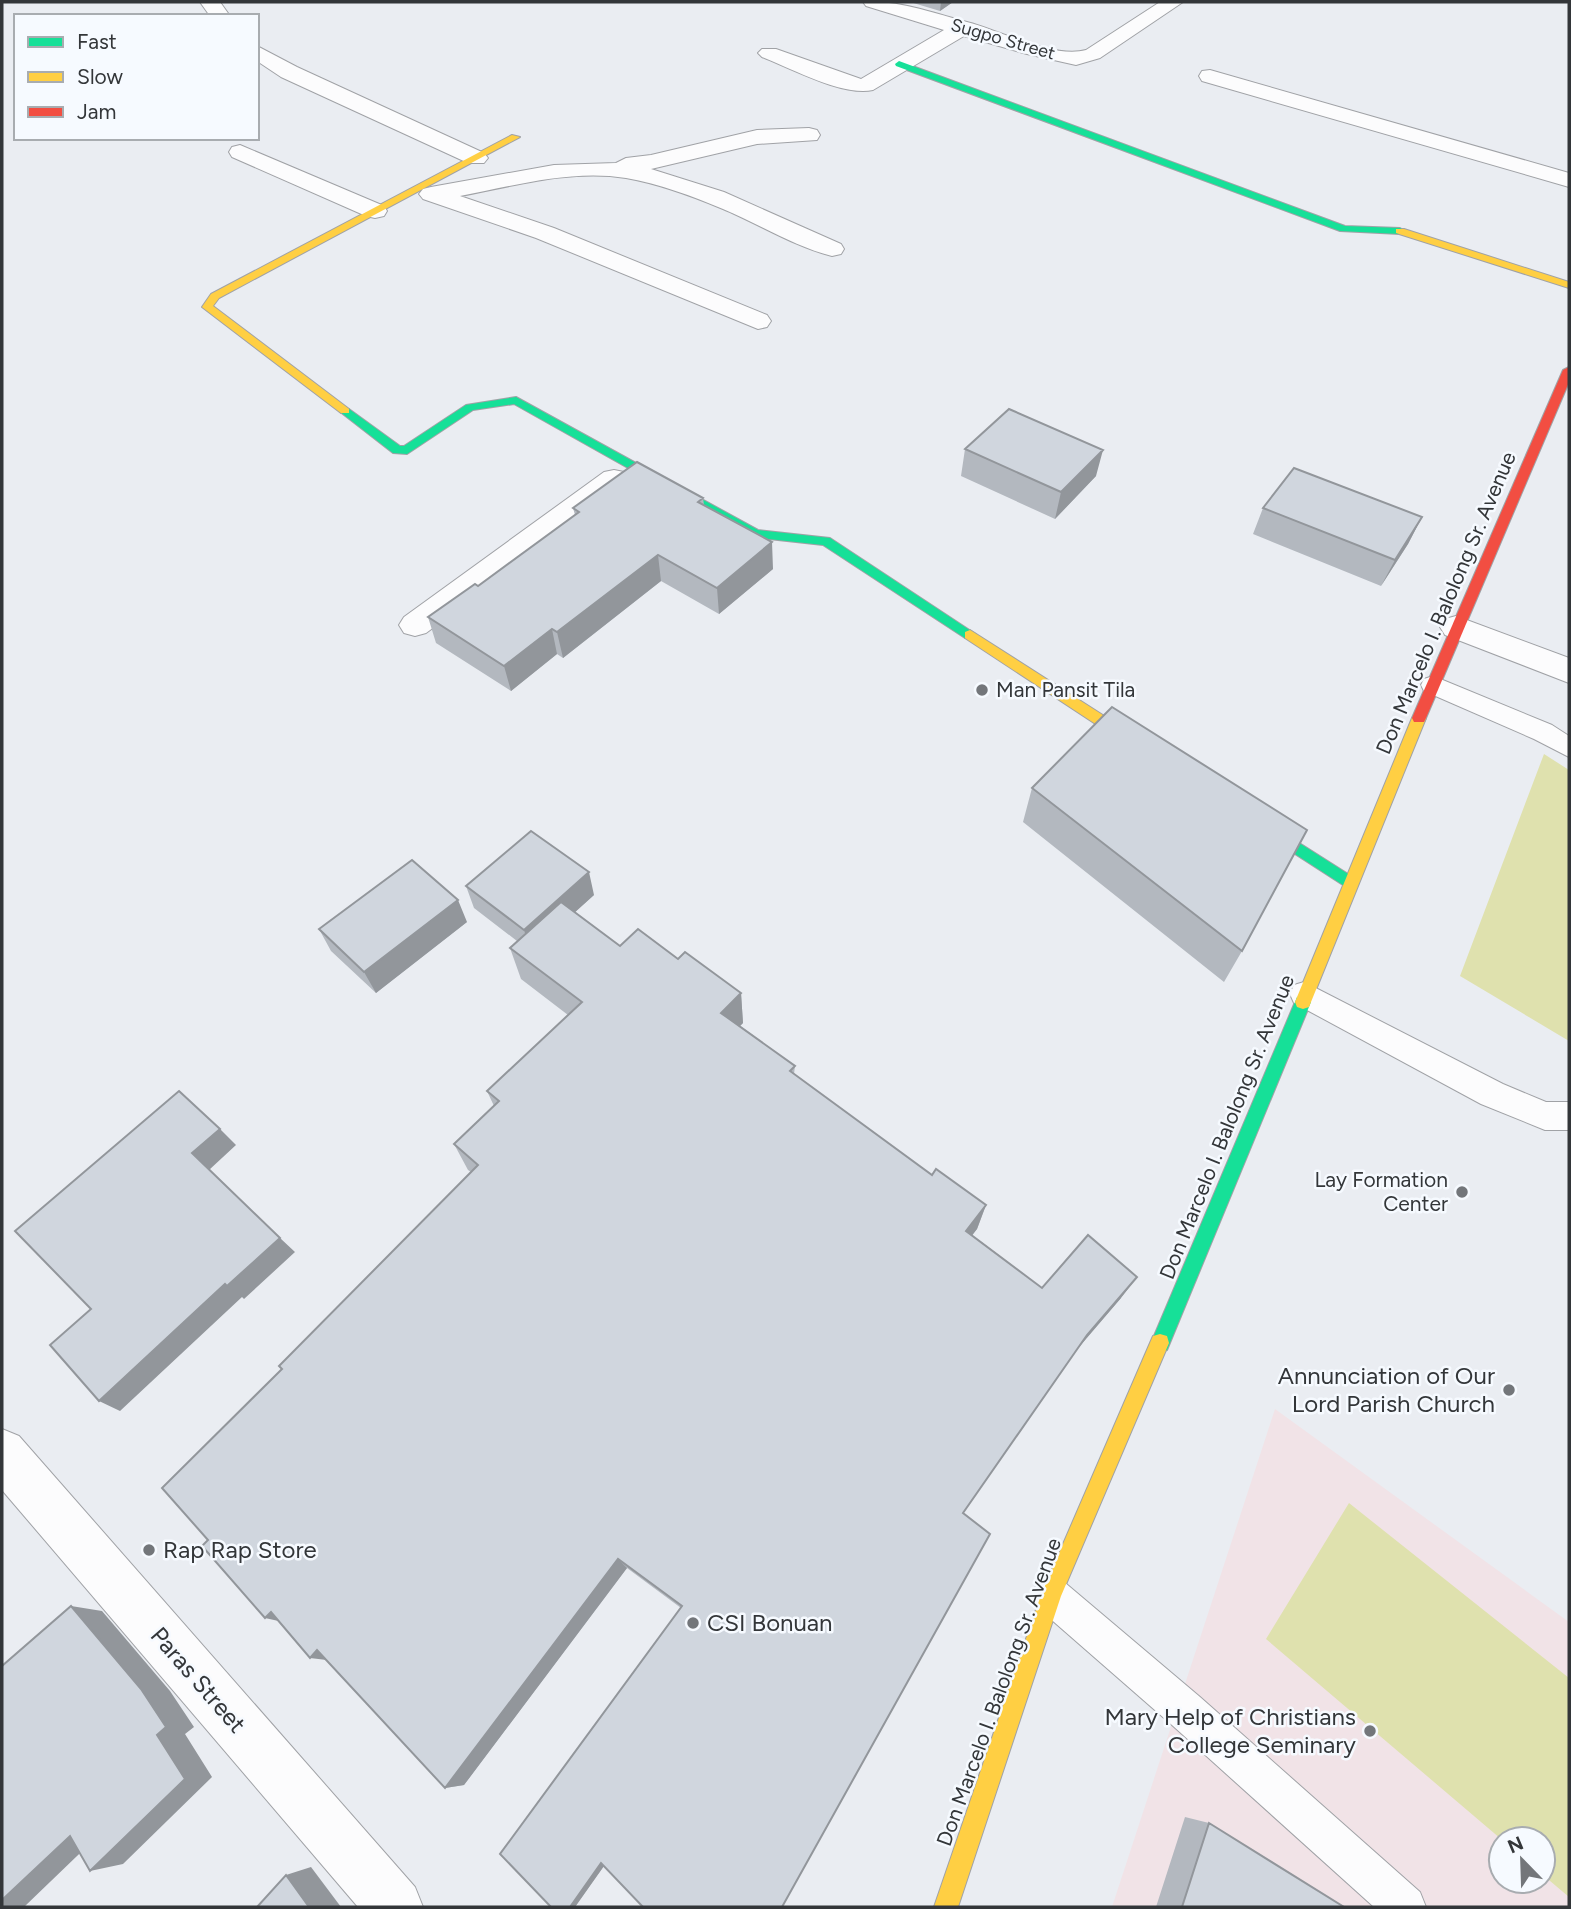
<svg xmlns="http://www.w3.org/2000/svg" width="1571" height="1909" font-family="Figtree,sans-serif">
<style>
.education{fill:#f1e3e7;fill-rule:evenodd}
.green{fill:#dfe1ae}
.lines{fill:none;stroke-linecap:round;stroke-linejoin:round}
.lane-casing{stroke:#a0a2a6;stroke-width:2}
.street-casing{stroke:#a0a2a6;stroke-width:2}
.fast-casing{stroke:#a0a2a6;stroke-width:2}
.slow-casing{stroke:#a0a2a6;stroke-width:2}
.jam-casing{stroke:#a0a2a6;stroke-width:2}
.lane{fill:#fcfcfd;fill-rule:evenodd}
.street{fill:#fcfcfd;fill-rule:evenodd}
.fast{fill:#16e098;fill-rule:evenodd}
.slow{fill:#ffcf43;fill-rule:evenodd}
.jam{fill:#f24e42;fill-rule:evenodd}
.wall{fill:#b3b8bf}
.shaded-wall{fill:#92969b}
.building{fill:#d0d6de;stroke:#92969b;stroke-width:2}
.poi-dot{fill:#73767a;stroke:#f6faff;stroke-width:2.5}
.labels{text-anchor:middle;stroke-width:5;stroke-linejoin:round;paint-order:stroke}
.far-street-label{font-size:18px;fill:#333639;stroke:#f6faff}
.street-label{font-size:21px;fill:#333639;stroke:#f6faff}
.poi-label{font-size:21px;fill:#333639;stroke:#f6faff;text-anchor:start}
.near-poi-label{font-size:24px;fill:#333639;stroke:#f6faff;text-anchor:end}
.near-street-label{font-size:24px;fill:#333639;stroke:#f6faff}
</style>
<rect width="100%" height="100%" fill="#eaedf2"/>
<path class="education" d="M 1275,1409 L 1569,1622 L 1569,1907 L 1112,1907 ZM 1501,1839 L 1543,1839 L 1543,1881 L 1501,1881 Z"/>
<path class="green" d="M 1544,754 L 1569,770 L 1569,1041 L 1460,976 Z
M 1349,1503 L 1569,1678 L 1569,1897 L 1543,1875 L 1543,1839 L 1501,1839 L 1266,1639 Z"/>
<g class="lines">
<g class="lane-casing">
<path id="lane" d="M 1433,676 L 1552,725 L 1569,736 L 1569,757 L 1534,739 L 1424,691 L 1421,685 L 1424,679 Z
M 1304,982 L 1503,1084 L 1546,1102 L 1569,1102 L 1569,1130 L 1545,1130 L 1481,1104 L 1294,1003 L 1290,994 L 1294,985 Z
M 1051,1576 L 1064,1582 L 1200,1697 L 1420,1892 L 1426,1907 L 1374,1907 L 1172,1725 L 1038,1608 L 1032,1595 L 1038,1582 Z"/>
</g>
<g class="street-casing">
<path id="street" d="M 200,2 L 220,2 L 230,16 L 210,16 Z
M 863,2 C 899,0 933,13 967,22 C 999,30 1053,59 1086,50 L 1160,2 L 1183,2 L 1100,58 L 1076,65 L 1027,54 L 964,36 L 873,90 C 844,97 790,68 762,57 L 758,53 L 762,49 L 776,49 L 861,79 L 944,30 L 866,6 Z
M 257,46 L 297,67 L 484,153 L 488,158 L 484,163 L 468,163 L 281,77 L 257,61 Z
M 1210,70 L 1569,173 L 1569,187 L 1202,81 L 1199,76 L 1202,71 Z
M 809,128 L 817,130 L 820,135 L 817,140 L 757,144 L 651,169 L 724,192 L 841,244 L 844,249 L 841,254 L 832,256 C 795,247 759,224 723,209 C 692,196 660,184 626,178 C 571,169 514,186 460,196 L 554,228 L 767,315 L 771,321 L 767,327 L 758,329 L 536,238 L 423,199 L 419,194 L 423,189 L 431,187 L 554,165 L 616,163 L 626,158 L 651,155 L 757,130 Z
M 240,145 L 384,206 L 387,211 L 384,216 L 375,218 L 366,216 L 232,157 L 229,152 L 232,147 Z
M 614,470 L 624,472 L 629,479 L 624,486 L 426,633 L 415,636 L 404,633 L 399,625 L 404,617 L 604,472 Z
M 1456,616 L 1569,658 L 1569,683 L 1445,635 L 1440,627 L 1445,619 Z
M 2,1429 L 19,1436 L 415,1887 L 423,1907 L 358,1907 L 2,1490 Z"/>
</g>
<g class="fast-casing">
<path id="fast" d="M 899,61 L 1345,226 L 1400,228 L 1405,231 L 1400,234 L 1340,231 L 896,66 L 895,64 Z
M 516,397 L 758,530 L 830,538 L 977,635 L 975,638 L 965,638 L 823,545 L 751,537 L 514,404 L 473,410 L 407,454 L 393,453 L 339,411 L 341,409 L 349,409 L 400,446 L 404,446 L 466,405 Z
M 1252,813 L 1356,879 L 1359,883 L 1356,887 L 1346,887 L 1247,823 L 1245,819 L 1247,815 Z
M 1303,995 L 1309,997 L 1311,1002 L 1167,1350 L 1160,1352 L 1153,1350 L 1151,1343 L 1295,1002 L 1297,997 Z"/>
</g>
<g class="slow-casing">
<path id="slow" d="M 512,135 L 520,137 L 219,298 L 213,306 L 349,409 L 349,413 L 341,413 L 202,307 L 211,294 Z
M 1396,229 L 1404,229 L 1569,282 L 1569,288 L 1396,233 Z
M 970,630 L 1148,744 L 1150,748 L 1148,752 L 1138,752 L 965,638 L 965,632 Z
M 1419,713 L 1426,718 L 1311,1002 L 1309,1007 L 1303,1009 L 1297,1007 L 1295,1002 L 1412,718 Z
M 1160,1334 L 1167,1336 L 1169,1343 L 1061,1596 L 958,1907 L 934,1907 L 1041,1595 L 1153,1336 Z"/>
</g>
<g class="jam-casing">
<path id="jam" d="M 1569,367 L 1569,382 L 1426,718 L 1424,722 L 1414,722 L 1412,718 L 1563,370 Z"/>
</g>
<use href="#lane" class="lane"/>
<use href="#street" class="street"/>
<use href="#fast" class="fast"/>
<use href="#slow" class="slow"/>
<use href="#jam" class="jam"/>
</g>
<path class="wall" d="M 910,2 L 953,2 L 940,11 Z
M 965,449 L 1096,476 L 1055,519 L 961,476 Z
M 703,498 L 704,505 L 773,569 L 719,614 L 661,581 L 563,658 L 557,654 L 511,691 L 436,643 L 428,617 L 478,586 L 575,515 L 573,508 Z
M 1263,508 L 1422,517 L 1408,544 L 1381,586 L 1253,534 Z
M 1032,788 L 1242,951 L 1224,982 L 1023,822 Z
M 466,886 L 594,895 L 575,912 L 620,946 L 678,959 L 741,993 L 743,1023 L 740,1026 L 795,1066 L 794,1074 L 932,1175 L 986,1205 L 977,1229 L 972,1235 L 1042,1288 L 1121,1298 L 1080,1346 L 604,1866 L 575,1907 L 551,1907 L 681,1608 L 627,1568 L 464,1785 L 445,1788 L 326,1660 L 208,1540 L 282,1369 L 471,1172 L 468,1170 L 454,1144 L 494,1106 L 487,1091 L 568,1015 L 521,979 L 510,948 L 517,941 L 474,908 Z
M 467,922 L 376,993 L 331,951 L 319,929 Z
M 1185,1817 L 1209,1823 L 1344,1907 L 1156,1907 Z"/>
<path class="shaded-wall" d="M 941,2 L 953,2 L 940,11 Z
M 1103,450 L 1096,476 L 1055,519 L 1061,492 Z
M 1422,517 L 1408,544 L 1381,586 L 1395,560 Z
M 772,542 L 773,569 L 719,614 L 717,588 Z
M 658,555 L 661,581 L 563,658 L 557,632 Z
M 552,629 L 557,654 L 511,691 L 504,666 Z
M 589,872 L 594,895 L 531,952 L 524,930 Z
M 458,900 L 467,922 L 376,993 L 364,972 Z
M 741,993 L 743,1023 L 724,1042 L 721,1013 Z
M 220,1129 L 236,1145 L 209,1170 L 192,1153 Z
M 986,1205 L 977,1229 L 958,1254 L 966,1231 Z
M 280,1238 L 295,1252 L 244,1299 L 242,1297 L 120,1411 L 99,1401 L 225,1284 Z
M 1137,1277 L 1121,1298 L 1073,1354 L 1087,1335 Z
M 618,1559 L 627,1568 L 464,1785 L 445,1788 Z
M 71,1606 L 102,1611 L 170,1691 L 194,1727 L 185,1734 L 212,1777 L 123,1864 L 90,1871 L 157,1735 Z
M 271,1612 L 292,1624 L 265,1618 Z
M 317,1650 L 335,1661 L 310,1658 Z
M 103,1831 L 24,1907 L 2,1907 L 2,1900 L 70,1836 Z
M 611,1856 L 575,1907 L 570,1907 L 601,1863 Z
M 311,1867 L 341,1907 L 309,1907 L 286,1875 Z"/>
<path class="building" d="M 1009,409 L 1103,450 L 1061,492 L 965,449 Z
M 637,462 L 703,498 L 698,502 L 772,542 L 717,588 L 658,555 L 557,632 L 552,629 L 504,666 L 428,617 L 475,584 L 478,586 L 579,512 L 573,508 Z
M 1294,468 L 1422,517 L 1395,560 L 1263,508 Z
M 1112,707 L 1307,830 L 1242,951 L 1032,788 Z
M 531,831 L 589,872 L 524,930 L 466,886 Z
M 412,860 L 458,900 L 364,972 L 319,929 Z
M 561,902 L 620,946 L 638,929 L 678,959 L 685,952 L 741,993 L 721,1013 L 795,1066 L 790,1071 L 932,1175 L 936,1169 L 986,1205 L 966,1231 L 1042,1288 L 1088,1235 L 1137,1277 L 1087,1335 L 963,1513 L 990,1534 L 782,1907 L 643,1907 L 601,1863 L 570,1907 L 551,1907 L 500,1854 L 682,1606 L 618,1559 L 445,1788 L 317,1650 L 310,1658 L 271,1612 L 265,1618 L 202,1546 L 208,1540 L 162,1488 L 282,1369 L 279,1366 L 478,1165 L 454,1144 L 499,1101 L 487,1091 L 582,1002 L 510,948 Z
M 179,1091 L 220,1129 L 192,1153 L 280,1238 L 227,1286 L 225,1284 L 99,1401 L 50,1345 L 91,1309 L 15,1231 Z
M 71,1606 L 141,1689 L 166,1727 L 157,1735 L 185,1779 L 90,1871 L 70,1836 L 2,1900 L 2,1666 Z
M 1209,1823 L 1344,1907 L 1182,1907 Z
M 286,1875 L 309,1907 L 257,1907 Z"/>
<g class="poi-dot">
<circle cx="982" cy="690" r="7"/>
<circle cx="1462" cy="1192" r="7"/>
<circle cx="1509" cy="1390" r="7"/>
<circle cx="149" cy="1550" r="7"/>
<circle cx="693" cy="1623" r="7"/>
<circle cx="1370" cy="1731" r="7"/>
</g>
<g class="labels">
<g class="far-street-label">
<text transform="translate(1003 39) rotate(16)" y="6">Sugpo Street</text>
</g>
<g class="street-label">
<text transform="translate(1446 603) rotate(-67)" y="7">Don Marcelo I. Balolong Sr. Avenue</text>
<text transform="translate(1227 1127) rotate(-68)" y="7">Don Marcelo I. Balolong Sr. Avenue</text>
<text transform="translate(999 1692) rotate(-70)" y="7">Don Marcelo I. Balolong Sr. Avenue</text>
</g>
<g class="poi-label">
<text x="996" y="697">Man Pansit Tila</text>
<text x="1448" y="1187" text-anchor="end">Lay Formation<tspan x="1448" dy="24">Center</tspan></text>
</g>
<g class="near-poi-label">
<text x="1495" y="1384">Annunciation of Our<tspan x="1495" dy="28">Lord Parish Church</tspan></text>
<text x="163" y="1558" text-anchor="start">Rap Rap Store</text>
<text x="707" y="1631" text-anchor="start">CSI Bonuan</text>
<text x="1356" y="1725">Mary Help of Christians<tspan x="1356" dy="28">College Seminary</tspan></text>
</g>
<g class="near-street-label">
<text transform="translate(198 1680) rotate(49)" y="8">Paras Street</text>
</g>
</g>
<rect width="1571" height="1909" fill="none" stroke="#333639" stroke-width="7"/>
<rect x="14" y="14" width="245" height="126" fill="#f6faff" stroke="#a8acb0" stroke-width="2"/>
<rect x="28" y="37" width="35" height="10" fill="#16e098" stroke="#a8acb0" stroke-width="2"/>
<text x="77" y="49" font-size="21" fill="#333639">Fast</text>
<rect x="28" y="72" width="35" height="10" fill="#ffcf43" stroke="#a8acb0" stroke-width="2"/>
<text x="77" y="84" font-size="21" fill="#333639">Slow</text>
<rect x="28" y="107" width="35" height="10" fill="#f24e42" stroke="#a8acb0" stroke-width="2"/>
<text x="77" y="119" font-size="21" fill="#333639">Jam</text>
<g transform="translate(1522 1860) rotate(337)"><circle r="33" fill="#f6faff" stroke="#a8acb0" stroke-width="2"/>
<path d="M0-5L12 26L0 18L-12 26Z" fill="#73767a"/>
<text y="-10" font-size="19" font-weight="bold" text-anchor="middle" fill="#333639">N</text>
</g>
</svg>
